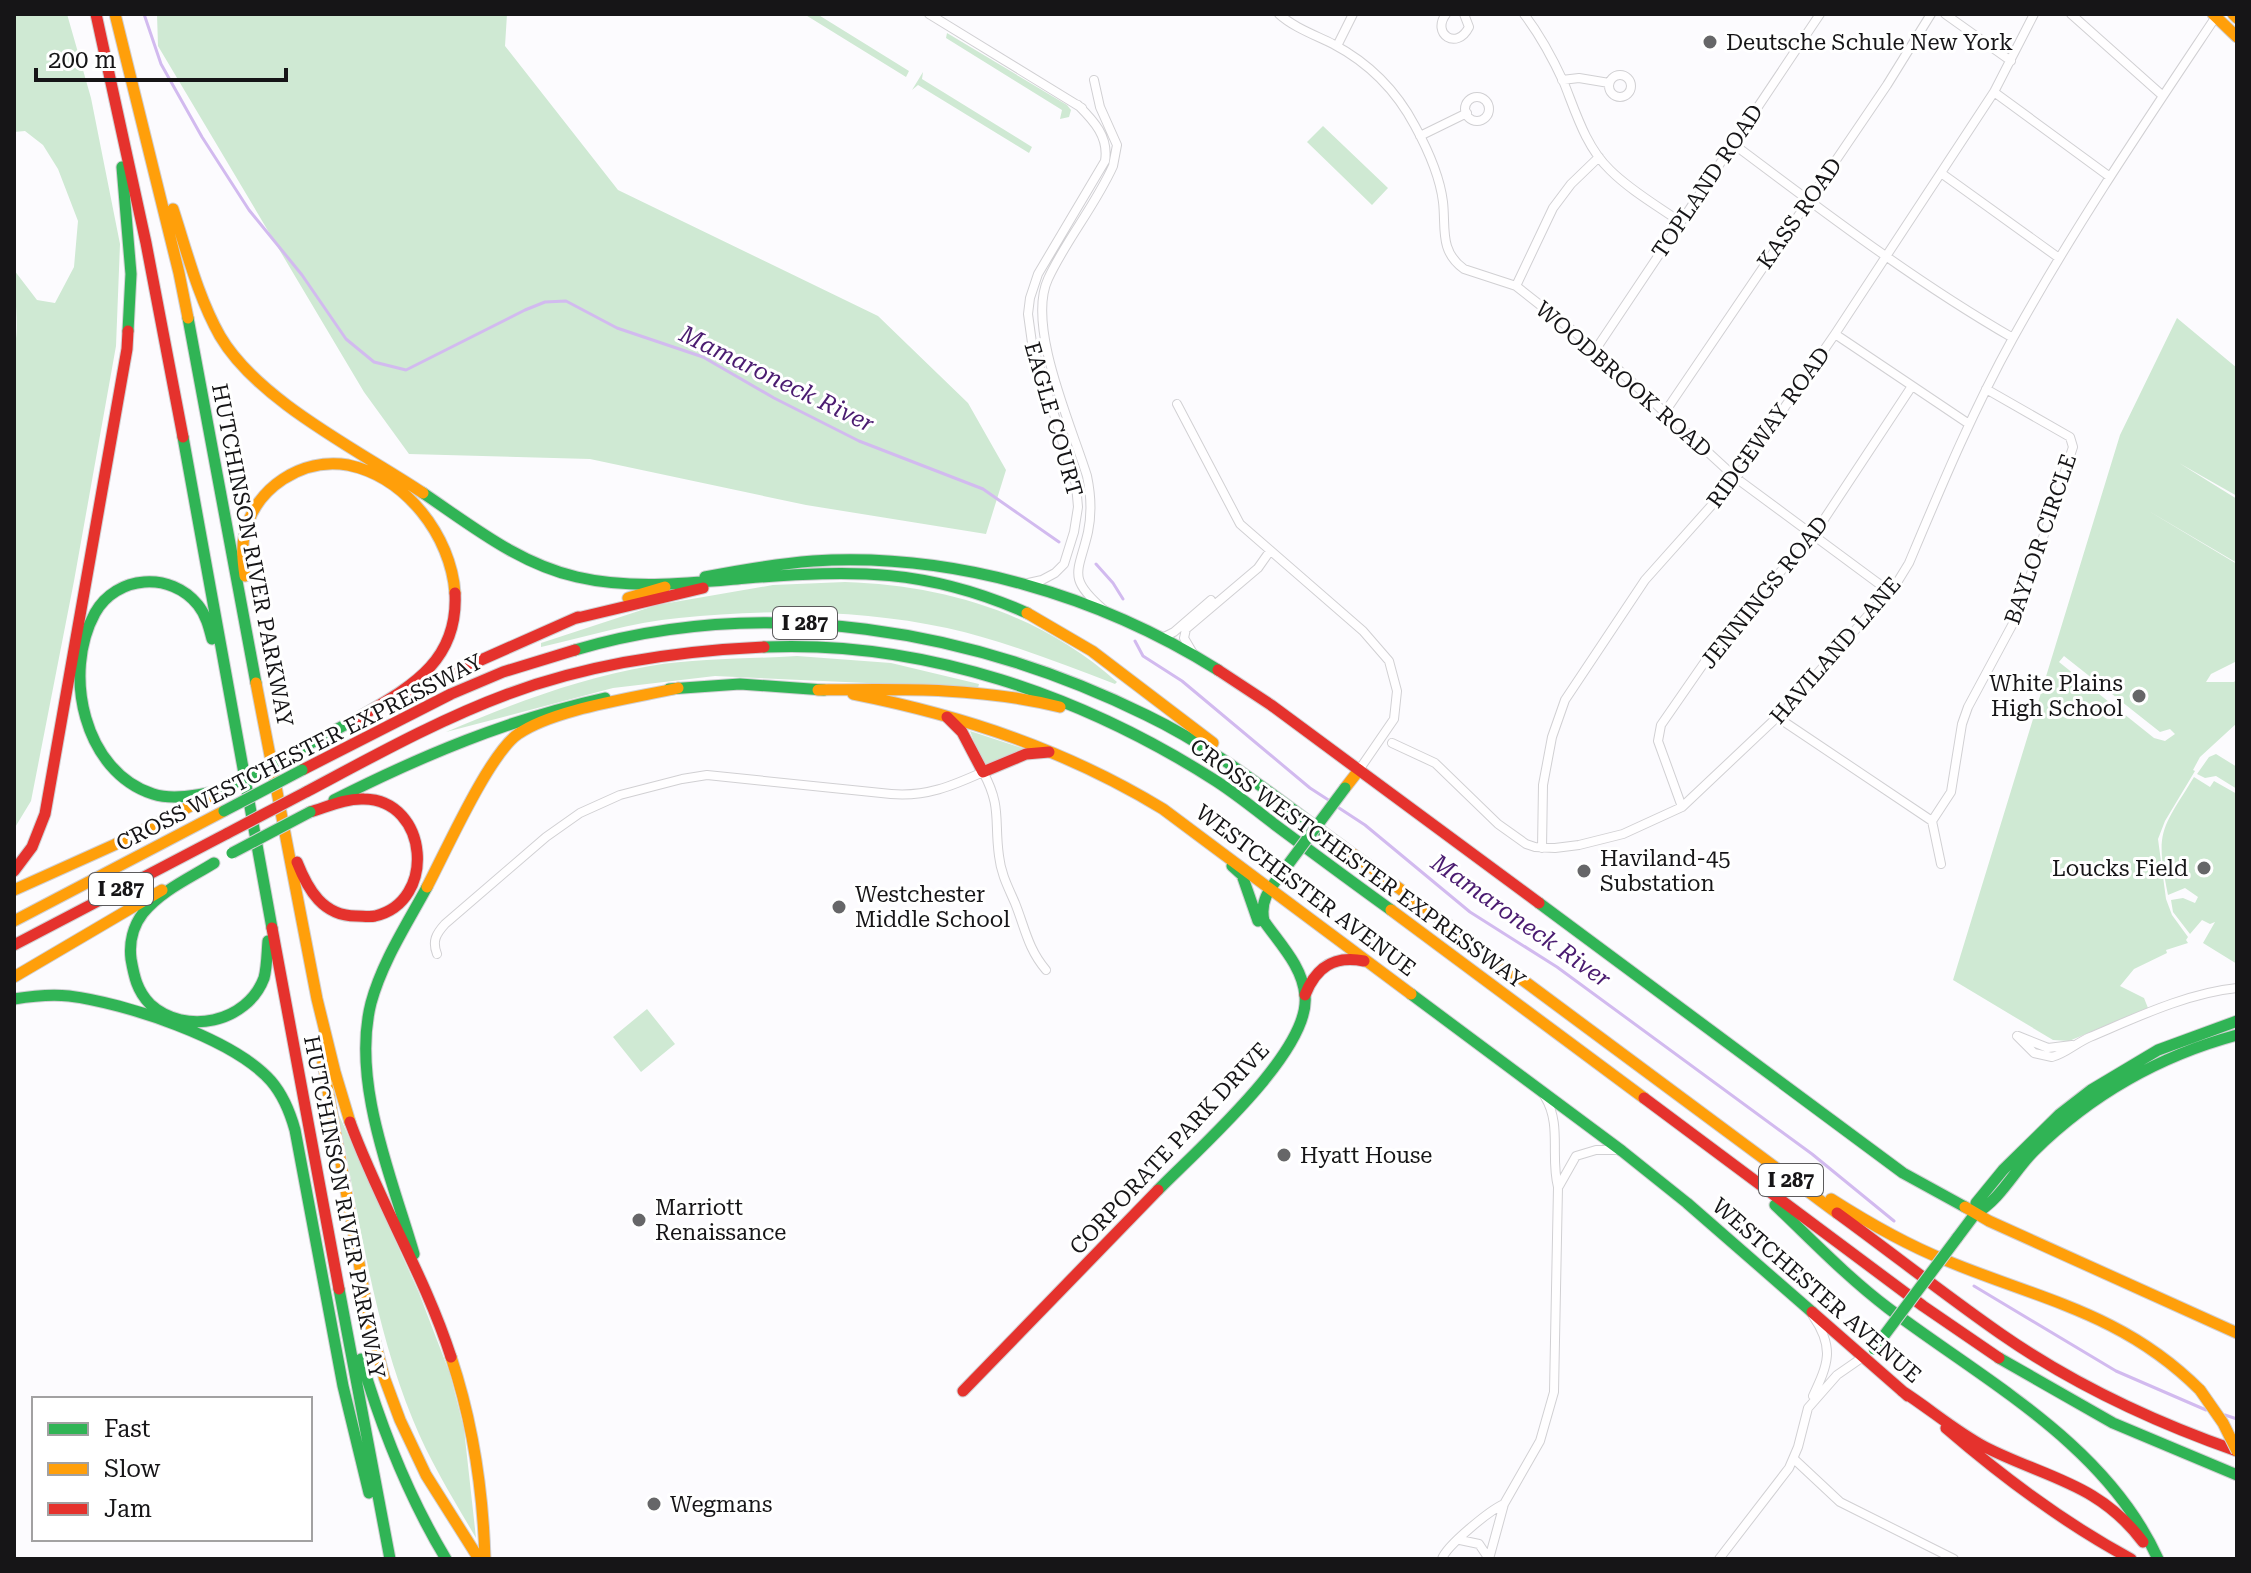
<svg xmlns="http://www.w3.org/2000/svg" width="2251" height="1573" font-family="'Roboto Serif',serif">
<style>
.green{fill:#cfe9d3;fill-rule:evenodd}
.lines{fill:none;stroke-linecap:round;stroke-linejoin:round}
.stream{stroke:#d2baef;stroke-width:3}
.street-casing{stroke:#d1d0d3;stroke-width:10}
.fast-casing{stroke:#d1d0d3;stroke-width:13}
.slow-casing{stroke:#d1d0d3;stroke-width:13}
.jam-casing{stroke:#d1d0d3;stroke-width:13}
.street{stroke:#fffeff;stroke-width:8}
.fast{stroke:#30b455;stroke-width:11}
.slow{stroke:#ff9f0a;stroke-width:11}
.jam{stroke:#e5322d;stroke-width:11}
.fast-bridge-casing{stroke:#d1d0d3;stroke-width:13;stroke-linecap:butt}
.slow-bridge-casing{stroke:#d1d0d3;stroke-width:13;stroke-linecap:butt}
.jam-bridge-casing{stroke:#d1d0d3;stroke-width:13;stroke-linecap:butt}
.fast-bridge{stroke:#30b455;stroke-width:11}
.slow-bridge{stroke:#ff9f0a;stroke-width:11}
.jam-bridge{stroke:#e5322d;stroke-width:11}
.poi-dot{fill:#666668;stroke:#fff;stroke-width:3}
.labels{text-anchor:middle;stroke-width:6;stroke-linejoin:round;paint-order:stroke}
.shield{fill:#fff;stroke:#5c5b5d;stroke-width:2}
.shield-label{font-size:20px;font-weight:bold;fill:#161517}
.poi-label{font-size:22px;fill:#161517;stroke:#fff;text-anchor:start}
.street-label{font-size:22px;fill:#161517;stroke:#fff}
.water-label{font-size:24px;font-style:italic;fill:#4a1b70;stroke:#fff}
</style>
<rect width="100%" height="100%" fill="#fcfbfe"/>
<path class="green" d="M 14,14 L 67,14 L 91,98 L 120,244 L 116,346 L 74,581 L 31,801 L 14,829 L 14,348 C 20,332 14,290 14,270 L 37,300 L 55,303 L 74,267 L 78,221 L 58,169 L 43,145 L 25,131 L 14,132 Z
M 157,14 L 507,14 L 505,46 L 618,190 L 878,316 L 968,403 L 1006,470 L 986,534 L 806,505 L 590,459 L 409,454 L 364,392 L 158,46 Z
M 804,14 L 817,14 L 909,71 L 906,77 Z
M 947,33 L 1067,105 L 1071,110 L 1069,117 L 1060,119 L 1062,110 L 946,38 Z
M 923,72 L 922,79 L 1032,147 L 1029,153 L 918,85 L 912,90 Z
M 1323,126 L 1388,188 L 1372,205 L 1307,142 Z
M 2177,318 L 2237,368 L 2237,496 L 2179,463 L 2237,499 L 2237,563 L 2147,510 L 2237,564 L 2237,661 L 2211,674 L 2206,682 L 2234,682 L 2237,679 L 2237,723 L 2200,757 L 2193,770 L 2195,771 L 2165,821 L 2158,839 L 2166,899 L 2172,915 L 2188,937 L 2186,940 L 2188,943 L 2166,950 L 2167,953 L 2134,969 L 2120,986 L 2144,998 L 2148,1008 L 2069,1041 L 2053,1040 L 1953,980 L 2120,435 ZM 2064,656 L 2160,732 L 2170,729 L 2175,734 L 2165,741 L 2154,738 L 2059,662 Z
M 845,582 C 945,585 1041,614 1117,682 L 1115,684 C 1060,663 1005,641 947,628 C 859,609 768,609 679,618 C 633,622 586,637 541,647 L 541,643 L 657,605 L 773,585 Z
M 797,656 L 891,663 L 979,684 L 978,688 L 715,676 L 613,688 L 446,732 C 512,704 579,678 650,666 C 698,658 748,659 797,656 Z
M 970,731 L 1025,749 L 989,765 L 982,763 Z
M 2216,754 L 2237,767 L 2237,789 L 2216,776 L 2205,778 L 2197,774 L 2209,757 Z
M 2194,777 L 2210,787 L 2214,781 L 2237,794 L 2237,964 L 2203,943 L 2215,922 L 2210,924 L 2202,920 L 2190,934 L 2173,912 L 2171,900 L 2183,898 L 2195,903 L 2198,897 L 2185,888 L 2168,895 C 2155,830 2161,831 2194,777 Z
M 647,1009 L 675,1044 L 641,1072 L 613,1037 Z
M 338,1113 L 419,1293 L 450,1374 L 464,1429 L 476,1538 C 454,1500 430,1462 413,1420 C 373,1323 359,1215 338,1113 Z"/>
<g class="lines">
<path class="stream" d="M 144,14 L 161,64 L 202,137 L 249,210 L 302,275 L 346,339 L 374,362 L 406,370 L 525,310 L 545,302 L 566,301 L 617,328 L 703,357 L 774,398 L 859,441 L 983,489 L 1059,542
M 1096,564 L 1113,583 L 1123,599
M 1135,641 L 1143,656 L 1182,681 L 1310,788 L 1330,801
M 1336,806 L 1365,825 L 1470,912 L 1557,967 L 1812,1154 L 1894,1221
M 1974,1286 L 2116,1371 L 2206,1410
M 2225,1415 L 2237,1419"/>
<g class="street-casing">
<path id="street" d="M 929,14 L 1082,108
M 1279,14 C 1293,27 1315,35 1333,44 C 1369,63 1396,90 1415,126 C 1427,148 1440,177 1443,202 C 1446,228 1439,251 1464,269 L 1516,286 L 1596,349 L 1736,478 L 1890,592
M 1446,14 C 1431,34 1457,51 1469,27 L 1464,14
M 1524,14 C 1540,35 1553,59 1564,83 C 1576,113 1586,147 1610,170 C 1630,190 1656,205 1679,221
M 1945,14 L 2011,61
M 2071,14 L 2163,96
M 1337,46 L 1353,14
M1609 86a11 11 0 1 1 22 0a11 11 0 1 1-22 0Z
M 1094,80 L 1100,107 L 1117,145 L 1113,166 C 1095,206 1066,240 1048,279 C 1026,326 1072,427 1087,476 C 1091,495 1092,513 1088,532 C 1079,572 1066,577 1103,609
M 1562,80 L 1579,78 L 1609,83
M 1994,92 L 2110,177
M1465 109a12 12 0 1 1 24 0a12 12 0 1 1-24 0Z
M 1420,136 L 1467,113
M 1732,143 C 1823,211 1914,281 2013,338
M 1941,173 L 2059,258
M 1516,286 L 1553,208 L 1571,184 L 1599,157
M 1835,334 L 1969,424
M 1596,349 L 1820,14
M 1177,404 L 1240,524 L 1363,631 L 1389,661 L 1397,691 L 1394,719 L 1359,770
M 1665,412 L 1887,85 L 1931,14
M 1024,584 L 1042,580 L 1055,573 L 1064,564 L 1074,532 L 1078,507 L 1076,485 L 1032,343 L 1028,314 L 1030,298 L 1038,274 L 1105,161 C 1109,137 1094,121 1078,105
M 1162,638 L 1174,632 L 1211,600
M 1194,655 L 1184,638 L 1186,629 L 1258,568 L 1270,551
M 1777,717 L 1932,821
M 1392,743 L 1435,763 L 1498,824 L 1526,844 L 1535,847 L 1555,848 L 1579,845 L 1623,834 L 1682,807 L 1790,705 L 1898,581 L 1909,563 C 1941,487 1973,410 2013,338 C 2075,226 2147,120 2217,15
M 1682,807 L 1658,741 L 1661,725 L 1722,637 L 1815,533 L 1912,386
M 1932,821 L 1951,792 L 1962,724 L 1968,707 L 2017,616 L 2073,447 L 2070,437 L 1986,389
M 1932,821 L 1941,864
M 1542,848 L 1543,785 L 1552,737 L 1565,700 L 1645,580 L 1736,478 L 1835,334 L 1994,92 L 2034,14
M 437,954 C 432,941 436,934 445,924 L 546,837 L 580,813 L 620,795 L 682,779 L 707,775 L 891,794 C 926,797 952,786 983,772 C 1002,807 994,820 999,856 C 1001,874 1008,887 1015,903 C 1025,928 1028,949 1046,970
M 2017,1036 L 2034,1053 L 2052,1057 C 2065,1054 2076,1043 2090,1037 C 2135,1018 2187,993 2237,988
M 2018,1036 L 2048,1048 L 2072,1045
M 1559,1186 L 1576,1156 L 1596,1150 L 1619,1150
M 1813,1316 C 1835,1348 1828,1364 1813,1396
M 1794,1459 L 1840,1502 L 1954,1559
M 1460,1540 L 1479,1544 L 1489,1559
M 1442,1559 C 1446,1546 1490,1510 1504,1504
M 1489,1559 L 1504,1504 L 1540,1441 L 1554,1392 L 1558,1187 C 1550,1156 1562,1125 1545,1097
M 1719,1559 L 1789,1468 L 1798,1447 L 1808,1408 L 1837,1375 L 1863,1357"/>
</g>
<g class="fast-casing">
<path id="fast" d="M 122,167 L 131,274 L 128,331
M 188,318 L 256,683
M 183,437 L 272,928
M 423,493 C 472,526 519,564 577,577 C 633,590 691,583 747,578 C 855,570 926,568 1027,613
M 705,577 C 741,570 776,564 813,561 C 954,552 1100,596 1218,670
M 212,639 C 209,627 206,615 198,605 C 171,571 116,575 95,613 C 62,673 84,772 153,794 C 175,801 199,794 220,791
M 764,647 C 924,640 1083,696 1216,781 C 1236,794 1255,809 1274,824 C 1313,853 1352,882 1391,910
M 575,650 C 764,594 972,629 1146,715 C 1217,749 1279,800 1342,846
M 669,689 L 740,684 L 824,690
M 298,750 L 356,719
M 334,800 C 421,756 509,719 605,698
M 214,863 C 190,878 162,890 143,913 C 133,926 129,943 131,959 C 134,976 137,991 150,1004 C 185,1036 247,1023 264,978 C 267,967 267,952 268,941
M 1232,866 L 1242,875 L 1258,921
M 1539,903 L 1903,1173 L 1965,1207
M 1411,994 L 1622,1151 L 1687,1203 L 1812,1312
M 14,999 C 32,996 51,994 69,996 C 125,1003 233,1038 271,1081 C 283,1095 290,1112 295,1130 L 343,1386 L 369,1493
M 1158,1190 C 1196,1151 1311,1051 1305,996 C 1303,967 1280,944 1264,921 C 1259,899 1272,886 1284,870
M 1775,1205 C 1812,1240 1847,1277 1888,1308 C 1985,1381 2106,1444 2158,1559
M 1975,1214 C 2001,1199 2014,1171 2034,1151 C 2092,1094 2159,1056 2237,1035
M 1957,1238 L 1975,1214 L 1976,1203 L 2003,1170 L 2060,1114 L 2091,1090 L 2158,1050 L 2237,1021
M 414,1254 C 392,1178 351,1082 371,1003 C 382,962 407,924 427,887
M 339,1289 L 390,1559
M 1999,1358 L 2113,1423 L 2237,1475
M 361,1359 C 382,1430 408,1496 446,1559"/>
</g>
<g class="slow-casing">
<path id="slow" d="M 115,14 L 179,273 L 188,318
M 2213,14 L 2237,37
M 2233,14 L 2237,18
M 173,209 C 187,252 198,297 220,336 C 258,401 360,451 423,493
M 245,576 C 243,562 241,547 245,533 C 255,488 302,457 348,465 C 406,477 451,536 455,593
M 628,598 L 665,587
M 1027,613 L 1092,651 L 1213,743
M 256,683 L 317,999 L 335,1072 L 350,1122
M 818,690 C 900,689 980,687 1060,707
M 853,694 C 964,716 1066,750 1163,809 L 1411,994
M 1345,788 L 1359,770
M 1342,846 L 1837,1213
M 427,887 C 446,851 489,754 518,734 C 554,709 634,698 678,688
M 14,890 L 114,845 L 212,795
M 1391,910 L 1644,1098
M 14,921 L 224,811
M 14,977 L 162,890
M 322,1058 L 369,1318 L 384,1377 L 400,1420 L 426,1475 L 479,1559
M 1831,1199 C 1867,1222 1905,1244 1945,1260 C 2041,1300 2123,1313 2200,1390
M 1965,1207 L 1989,1221 L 2237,1333
M 451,1357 C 473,1423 483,1490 485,1559"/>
</g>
<g class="jam-casing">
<path id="jam" d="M 96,14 L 146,243 L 183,437
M 573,619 L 703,588
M 1218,670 L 1271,705 L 1539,903
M 411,691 L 578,617
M 947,717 L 962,732 L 983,772 L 1026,754 L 1049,752
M 351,722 C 404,690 459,666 455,593
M 302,770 L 451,694 L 503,672 L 575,650
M 306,792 C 372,757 438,720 508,694 C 591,663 677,651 764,647
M 297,862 C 308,890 323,916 356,916 C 362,916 370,917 375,916 C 437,902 429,800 364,799 C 346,798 327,807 310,812
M 14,871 L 32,847 L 45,814 L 127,349 L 128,331
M 272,928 L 339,1289
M 14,945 L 228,833
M 1305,995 C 1316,967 1334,955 1364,961
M 1644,1098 L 1923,1306 L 1999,1358
M 350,1122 C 379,1202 425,1276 451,1357
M 1837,1213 C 1892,1253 1945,1295 2001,1334 C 2073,1384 2154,1422 2237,1451
M 1812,1312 L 1908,1396
M 963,1391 L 1158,1190
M 1902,1391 C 1930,1409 1955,1431 1985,1447 C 2046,1478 2099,1483 2143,1542
M 1946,1428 C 2004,1478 2064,1523 2131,1559"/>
</g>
<use href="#street" class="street"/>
<use href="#fast" class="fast"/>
<use href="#slow" class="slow"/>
<use href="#jam" class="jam"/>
<g class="fast-bridge-casing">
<path id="fast-bridge" d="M 220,791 L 298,750
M 224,811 L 302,770
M 232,853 L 310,812
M 1284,870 L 1345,788
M 1874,1349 L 1957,1238"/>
</g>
<g class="slow-bridge-casing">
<path id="slow-bridge" d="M 2200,1390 L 2223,1423 L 2237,1451"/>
</g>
<g class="jam-bridge-casing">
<path id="jam-bridge" d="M 228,833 L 306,792"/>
</g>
<use href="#fast-bridge" class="fast-bridge"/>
<use href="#slow-bridge" class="slow-bridge"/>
<use href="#jam-bridge" class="jam-bridge"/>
</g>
<g class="poi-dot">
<circle cx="1710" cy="42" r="8"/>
<circle cx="2139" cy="696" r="8"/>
<circle cx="2204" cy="868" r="8"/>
<circle cx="1584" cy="871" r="8"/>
<circle cx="839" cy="907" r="8"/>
<circle cx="1284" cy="1155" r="8"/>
<circle cx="639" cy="1220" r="8"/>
<circle cx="654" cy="1504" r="8"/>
</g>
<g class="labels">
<g class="shield">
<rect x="773" y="607" width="64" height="32" rx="6"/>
<rect x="89" y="873" width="64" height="32" rx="6"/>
<rect x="1759" y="1164" width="64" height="32" rx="6"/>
</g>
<g class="shield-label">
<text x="805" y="630">I 287</text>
<text x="121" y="896">I 287</text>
<text x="1791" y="1187">I 287</text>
</g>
<g class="poi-label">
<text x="1726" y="50">Deutsche Schule New York</text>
<text x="2123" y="691" text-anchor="end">White Plains<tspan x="2123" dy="25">High School</tspan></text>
<text x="1600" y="866">Haviland-45<tspan x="1600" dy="25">Substation</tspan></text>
<text x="2188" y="876" text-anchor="end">Loucks Field</text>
<text x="855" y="902">Westchester<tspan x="855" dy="25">Middle School</tspan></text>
<text x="1300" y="1163">Hyatt House</text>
<text x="655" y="1215">Marriott<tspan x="655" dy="25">Renaissance</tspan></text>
<text x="670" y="1512">Wegmans</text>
</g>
<g class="street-label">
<text transform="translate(1707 181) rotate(-56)" y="8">TOPLAND ROAD</text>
<text transform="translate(1799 213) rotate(-55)" y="8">KASS ROAD</text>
<text transform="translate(1624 379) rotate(41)" y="8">WOODBROOK ROAD</text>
<text transform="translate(1054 419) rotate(74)" y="8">EAGLE COURT</text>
<text transform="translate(1768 427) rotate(-54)" y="8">RIDGEWAY ROAD</text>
<text transform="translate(2040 539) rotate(-71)" y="8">BAYLOR CIRCLE</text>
<text transform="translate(253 555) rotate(79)" y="8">HUTCHINSON RIVER PARKWAY</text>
<text transform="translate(1764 592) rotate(-51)" y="8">JENNINGS ROAD</text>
<text transform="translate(1835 650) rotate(-49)" y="8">HAVILAND LANE</text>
<text transform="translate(299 752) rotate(-27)" y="8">CROSS WESTCHESTER EXPRESSWAY</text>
<text transform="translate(1358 863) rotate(36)" y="8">CROSS WESTCHESTER EXPRESSWAY</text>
<text transform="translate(1306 890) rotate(37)" y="8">WESTCHESTER AVENUE</text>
<text transform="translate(1169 1148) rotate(-47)" y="8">CORPORATE PARK DRIVE</text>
<text transform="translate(345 1207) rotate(79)" y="8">HUTCHINSON RIVER PARKWAY</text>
<text transform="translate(1817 1290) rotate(41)" y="8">WESTCHESTER AVENUE</text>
</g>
<g class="water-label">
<text transform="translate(777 379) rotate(26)" y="8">Mamaroneck River</text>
<text transform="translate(1521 921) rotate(35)" y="8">Mamaroneck River</text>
</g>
</g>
<rect width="2251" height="1573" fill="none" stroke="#161517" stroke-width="32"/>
<rect x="32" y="1397" width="280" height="144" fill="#ffffff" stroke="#a2a1a2" stroke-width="2"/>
<rect x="48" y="1423" width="40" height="12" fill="#30b455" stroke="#a2a1a2" stroke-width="2"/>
<text x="104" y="1437" font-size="24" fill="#161517">Fast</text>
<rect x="48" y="1463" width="40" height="12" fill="#ff9f0a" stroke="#a2a1a2" stroke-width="2"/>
<text x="104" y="1477" font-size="24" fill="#161517">Slow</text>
<rect x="48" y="1503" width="40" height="12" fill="#e5322d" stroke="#a2a1a2" stroke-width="2"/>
<text x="104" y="1517" font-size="24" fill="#161517">Jam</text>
<path d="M36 68v12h250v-12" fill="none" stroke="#161517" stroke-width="4"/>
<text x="48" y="68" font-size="24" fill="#161517" stroke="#ffffff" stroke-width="6" paint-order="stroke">200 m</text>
</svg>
